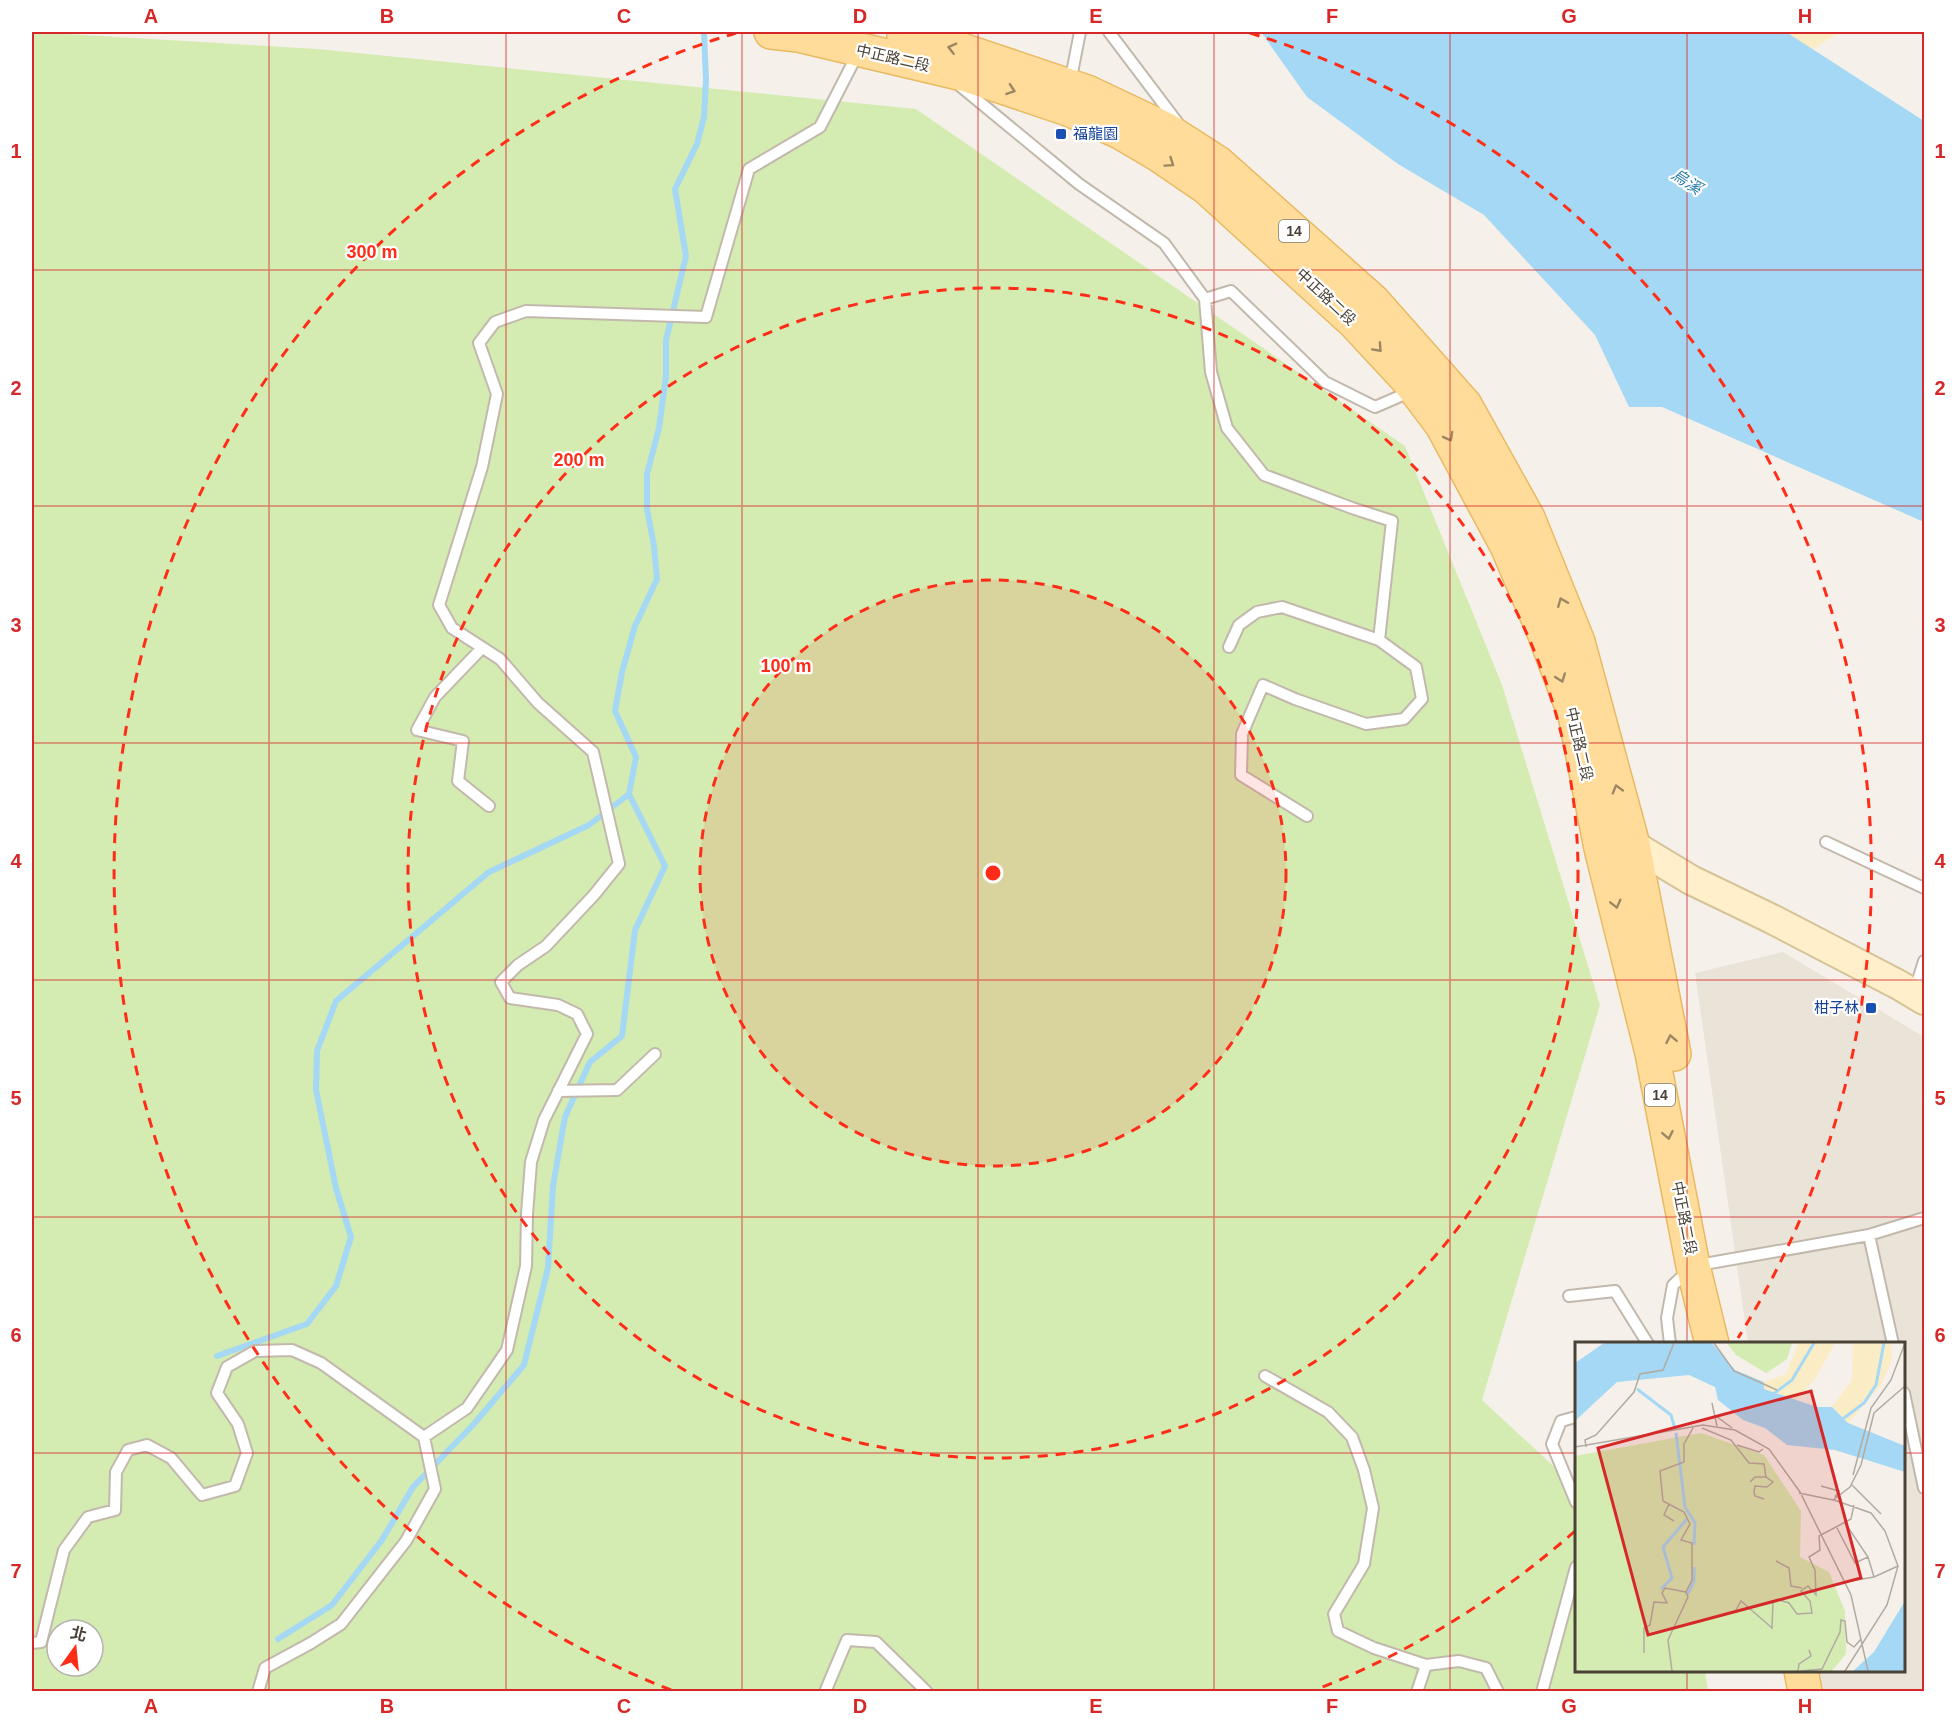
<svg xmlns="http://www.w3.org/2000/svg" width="1956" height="1723" font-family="Arial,'Noto Sans TC',sans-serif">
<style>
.residential{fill:#eae3d8}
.green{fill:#d4ebb1;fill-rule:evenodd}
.sand{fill:#faecc5}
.water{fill:#a4d8f4}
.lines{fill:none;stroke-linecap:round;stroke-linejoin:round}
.stream{stroke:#a4d8f4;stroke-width:6}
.lane-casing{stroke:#c2b9ac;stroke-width:14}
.secondary-casing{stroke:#d7c398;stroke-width:32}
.primary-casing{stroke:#e9ba64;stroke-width:36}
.lane{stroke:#fff;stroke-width:10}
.secondary{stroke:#ffefca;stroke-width:28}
.primary{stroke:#ffdc99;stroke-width:33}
.oneway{stroke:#9b8763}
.grid{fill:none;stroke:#d62828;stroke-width:1.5;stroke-opacity:0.55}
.ring{fill:none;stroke:#ff2d17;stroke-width:3;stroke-dasharray:10 8}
.transit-dot{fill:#1a4fb4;stroke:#fff;stroke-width:2}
.labels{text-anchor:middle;stroke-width:4.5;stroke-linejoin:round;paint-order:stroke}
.shield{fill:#fff;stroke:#807b73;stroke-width:1.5}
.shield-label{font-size:14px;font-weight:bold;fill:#4a4237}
.street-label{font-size:15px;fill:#4a4237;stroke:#fff}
.transit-label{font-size:15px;fill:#164399;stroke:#fff;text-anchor:start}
.water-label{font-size:16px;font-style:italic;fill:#287bab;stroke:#fff}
.inset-river{fill:none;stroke:#a4d8f4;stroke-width:3}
.inset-road{fill:none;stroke:#b1aba2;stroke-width:1.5}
.view{fill:#d62828;fill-opacity:0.15;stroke:#d62828;stroke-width:3}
.inset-edge{fill:none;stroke:#4a4237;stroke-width:3}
.centre{fill:#ff2d17;stroke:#fff;stroke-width:3}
.ring-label{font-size:18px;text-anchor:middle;font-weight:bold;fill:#ff2d17;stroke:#fff;stroke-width:4.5;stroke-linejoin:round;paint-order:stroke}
.neatline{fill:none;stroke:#d62828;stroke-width:2}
.grid-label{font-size:20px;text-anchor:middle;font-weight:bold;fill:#d62828}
</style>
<rect width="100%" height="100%" fill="#f5f1ea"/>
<path class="residential" d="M 1783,952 L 1924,1037 L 1924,1691 L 1799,1691 L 1796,1671 L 1904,1670 L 1904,1344 L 1748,1343 L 1695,973 Z"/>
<path class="green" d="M 32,32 L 317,49 L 916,109 L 1405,446 L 1502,685 L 1600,1005 L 1482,1400 L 1576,1487 L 1576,1670 L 1705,1671 L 1708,1691 L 32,1691 ZM 57,1630 L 93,1630 L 93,1666 L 57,1666 Z"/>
<path class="sand" d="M 1786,32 L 1839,32 L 1812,50 Z"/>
<path class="water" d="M 1261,32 L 1786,32 L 1924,121 L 1924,522 L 1662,407 L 1629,407 L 1595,335 L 1484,215 L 1398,164 L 1307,97 Z"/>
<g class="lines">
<path class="stream" d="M 217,1356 L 307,1324 L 336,1286 L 351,1237 L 336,1188 L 316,1090 L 317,1051 L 336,1001 L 489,872 L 589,825 L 629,794
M 278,1639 L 332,1605 L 382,1540 L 413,1487 L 473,1425 L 524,1365 L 548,1268 L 553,1186 L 565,1117 L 590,1062 L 622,1036 L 635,930 L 665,866 L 629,794 L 636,757 L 615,711 L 622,672 L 635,626 L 657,579 L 654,546 L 647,509 L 647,474 L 659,428 L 666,376 L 666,340 L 686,256 L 675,189 L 697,144 L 704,117 L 706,80 L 704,32"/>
<g class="lane-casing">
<path id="lane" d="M 1109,32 L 1177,122
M 1070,83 L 1080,32
M 959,85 L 1079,184 L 1164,243 L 1205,299 L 1211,372 L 1227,428 L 1264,475 L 1352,508 L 1392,521 L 1379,640 L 1416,667 L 1422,699 L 1404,719 L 1366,724 L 1295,699 L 1263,685 L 1242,734 L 1241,775 L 1307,816
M 1205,299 L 1231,291 L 1325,382 L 1375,407 L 1412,391
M 1229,647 L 1239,625 L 1257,612 L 1282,607 L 1379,640
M 482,648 L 435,697 L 417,730 L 463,741 L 458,781 L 489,806
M 1826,842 L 1924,888
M 1919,977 L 1924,961
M 558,1091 L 617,1090 L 655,1054
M 1869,1235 L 1893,1344
M 1569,1296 L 1615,1291 L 1648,1344
M 1670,1344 L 1667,1318 L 1673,1285 L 1693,1266 L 1869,1235 L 1924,1218
M 1265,1376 L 1328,1412 L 1352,1437 L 1364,1470 L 1373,1508 L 1364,1564 L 1334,1614 L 1338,1631 L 1374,1648 L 1426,1665
M 1904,1393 L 1924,1488
M 1576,1417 L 1561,1421 L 1552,1444 L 1576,1502
M 32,1643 L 41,1642 L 64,1550 L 88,1517 L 115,1510 L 116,1472 L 128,1450 L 147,1445 L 171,1458 L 202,1495 L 235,1486 L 247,1453 L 238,1424 L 217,1393 L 227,1367 L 255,1351 L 292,1350 L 321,1363 L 424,1437
M 258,1692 L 265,1668 L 311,1643 L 341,1624 L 406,1541 L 435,1489 L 424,1437 L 467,1408 L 507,1350 L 526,1266 L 527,1214 L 531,1162 L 544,1120 L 587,1034 L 577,1014 L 558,1005 L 510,998 L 501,982 L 518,965 L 546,946 L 594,895 L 619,864 L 593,752 L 538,703 L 500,659 L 452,628 L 439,605 L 482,467 L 497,394 L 479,343 L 495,322 L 526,311 L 706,317 L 749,169 L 820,127 L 858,53
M 825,1692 L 847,1640 L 876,1642 L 927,1692
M 1417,1692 L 1426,1665 L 1459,1661 L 1486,1668 L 1498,1692
M 1542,1692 L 1576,1567"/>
</g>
<g class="secondary-casing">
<path id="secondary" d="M 1618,846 L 1633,845 L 1691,880 L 1772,919 L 1899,985 L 1924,1000"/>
</g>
<g class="primary-casing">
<path id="primary" d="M 771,32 L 798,35 L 967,75 L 1068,109 L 1120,132 L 1159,155 L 1206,187 L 1354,322 L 1408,380 L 1442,425 L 1507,546 L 1543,630 L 1575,715 L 1601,848 L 1652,1053 L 1693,1266 L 1712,1344
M 904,37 L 956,48 L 1087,92 L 1165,129 L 1218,163 L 1373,301 L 1465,405 L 1528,518 L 1578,642 L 1633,845 L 1674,1054
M 1801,1670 L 1805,1692"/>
</g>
<use href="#lane" class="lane"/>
<use href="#secondary" class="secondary"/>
<use href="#primary" class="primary"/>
</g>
<defs><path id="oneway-chevron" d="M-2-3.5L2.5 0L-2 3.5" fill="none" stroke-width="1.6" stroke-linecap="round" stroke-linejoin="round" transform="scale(1.5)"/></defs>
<g class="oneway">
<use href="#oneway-chevron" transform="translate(952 48) rotate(-166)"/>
<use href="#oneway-chevron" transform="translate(1011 90) rotate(19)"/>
<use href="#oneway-chevron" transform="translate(1170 163) rotate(34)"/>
<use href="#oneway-chevron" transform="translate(1378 348) rotate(47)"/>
<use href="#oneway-chevron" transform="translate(1449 437) rotate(62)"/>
<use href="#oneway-chevron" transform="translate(1562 602) rotate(-112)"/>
<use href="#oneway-chevron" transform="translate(1561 678) rotate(70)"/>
<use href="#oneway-chevron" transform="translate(1617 789) rotate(-106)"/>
<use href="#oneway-chevron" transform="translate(1616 904) rotate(76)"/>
<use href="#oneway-chevron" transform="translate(1671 1039) rotate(-101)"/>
<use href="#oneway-chevron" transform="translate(1668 1135) rotate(79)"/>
</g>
<path class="grid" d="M 269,32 L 269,1692M 506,32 L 506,1692M 742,32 L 742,1692M 978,32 L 978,1692M 1214,32 L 1214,1692M 1450,32 L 1450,1692M 1687,32 L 1687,1344M 32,270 L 1924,270M 32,506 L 1924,506M 32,743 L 1924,743M 32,980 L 1924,980M 32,1217 L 1924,1217M 32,1453 L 1576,1453M 1904,1453 L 1924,1453M 1687,1670 L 1687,1692"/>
<circle cx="993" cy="873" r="293" fill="#ff2d17" fill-opacity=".12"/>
<g class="ring">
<circle cx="993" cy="873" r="293"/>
<circle cx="993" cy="873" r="585"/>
<path d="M1575 1531A878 878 0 0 1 1315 1690M671 1690A878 878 0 0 1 736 33M1250 33A878 878 0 0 1 1738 1338"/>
</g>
<g class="transit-dot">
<rect x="1055" y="128" width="12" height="12" rx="3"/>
<rect x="1865" y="1002" width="12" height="12" rx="3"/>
</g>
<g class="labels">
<g class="shield">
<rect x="1279" y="220" width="30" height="22" rx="4.5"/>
<rect x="1645" y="1084" width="30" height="22" rx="4.5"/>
</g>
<g class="shield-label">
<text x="1294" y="236">14</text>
<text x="1660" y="1100">14</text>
</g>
<g class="street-label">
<text transform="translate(893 58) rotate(13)" y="5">中正路二段</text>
<text transform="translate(1326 297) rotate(43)" y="5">中正路二段</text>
<text transform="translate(1579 744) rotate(77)" y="5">中正路二段</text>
<text transform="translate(1684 1218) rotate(79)" y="5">中正路二段</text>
</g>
<g class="transit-label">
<text x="1073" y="139">福龍園</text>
<text x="1859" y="1013" text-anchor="end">柑子林</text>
</g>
<g class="water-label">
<text transform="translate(1687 181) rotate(33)" y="6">烏溪</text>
</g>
</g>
<g transform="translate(1575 1342)">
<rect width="330" height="330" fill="#f5f1ea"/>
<path d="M 152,1 L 217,1 L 212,17 L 191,31 L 161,13 ZM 126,91 L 189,113 L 226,169 L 225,215 L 254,230 L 270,269 L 271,312 L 257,329 L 0,329 L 0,114 Z" fill="#d4ebb1"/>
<path d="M 223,1 L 260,1 L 240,37 L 221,58 L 189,47 L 189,40 L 211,32 ZM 278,1 L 316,1 L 317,17 L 306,43 L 273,81 L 257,65 L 277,38 Z" fill="#faecc5"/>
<path d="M 29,1 L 137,1 L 160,28 L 189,40 L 189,47 L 242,65 L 257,65 L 273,81 L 330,104 L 330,130 L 260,108 L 212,103 L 190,86 L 168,78 L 143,58 L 140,45 L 114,33 L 42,40 L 0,79 L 0,21 ZM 330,259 L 330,329 L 278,329 L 299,310 Z" fill="#a4d8f4"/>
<path class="inset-river" d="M 62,47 L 96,73 L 100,87M 197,53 L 217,38 L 239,1M 265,79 L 289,61 L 301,43 L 309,1M 101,91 L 110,165 L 120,181 L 119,203M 86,247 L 97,236 L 88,205 L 112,177M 113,252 L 119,239 L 119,225"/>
<path class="inset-road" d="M 139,1 L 159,29 L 202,48M 137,61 L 142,84M 141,74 L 157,86M 127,86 L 156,98 L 174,121 L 189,122 L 191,135 L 198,140 L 192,145 L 180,144 L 179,150 L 180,154 L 189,157M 162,103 L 184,110 L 188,107M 0,105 L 128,83 L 160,88 L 194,107 L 225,150 L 276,253 L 293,329M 11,105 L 10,98 L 21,93 L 59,50 L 65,32 L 88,28 L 99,1M 278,133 L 296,66 L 316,38 L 330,1M 175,140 L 180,135 L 191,135M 277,143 L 306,172M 246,144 L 264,149 L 260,155M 224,151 L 258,158 L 275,145 L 286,123 L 299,71 L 330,44M 259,158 L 296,171 L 310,189 L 323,224 L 312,263 L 270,329M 94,162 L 89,173 L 99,179M 270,181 L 293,215M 262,186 L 280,221 L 293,215 L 299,235M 201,219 L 214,226 L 216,244 L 227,246M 270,240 L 299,235 L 323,224M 161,268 L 166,259 L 197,286 L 198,260 L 204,258 L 214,261 L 222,272 L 237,271 L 235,259 L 226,249 L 233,244 L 241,253 L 240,228 L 234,215 L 245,208 L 244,194 L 276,177 L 279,163M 69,311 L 69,286 L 75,283 L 79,260 L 92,261 L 87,251 L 90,246 L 111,250M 97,329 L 93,298 L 113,255 L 111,250 L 117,238 L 117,201 L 106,198 L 115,182 L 109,170 L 88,159 L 85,129 L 109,120 L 109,102 L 118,86M 223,329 L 224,322 L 236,314 L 234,308M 226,329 L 247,327 L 265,290 L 266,278 L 270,279 L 272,300 L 279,305 L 286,297"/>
<path class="view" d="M 236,49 L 286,236 L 73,293 L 23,106 Z"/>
<rect width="330" height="330" class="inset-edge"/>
</g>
<circle cx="993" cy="873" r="9" class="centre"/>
<g class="ring-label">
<text x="372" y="258">300 m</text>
<text x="579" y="466">200 m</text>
<text x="786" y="672">100 m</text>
</g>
<rect width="1956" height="1723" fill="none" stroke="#ffffff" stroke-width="66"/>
<g transform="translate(75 1648) rotate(15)"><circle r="28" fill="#ffffff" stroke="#b7b3af" stroke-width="1.5"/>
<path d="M0-4.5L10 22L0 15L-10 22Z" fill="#ff2d17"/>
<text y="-9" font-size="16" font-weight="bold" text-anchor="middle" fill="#4a4237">北</text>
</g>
<rect x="33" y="33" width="1890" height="1657" class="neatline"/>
<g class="grid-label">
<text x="151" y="23">A</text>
<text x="387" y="23">B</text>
<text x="624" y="23">C</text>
<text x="860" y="23">D</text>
<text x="1096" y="23">E</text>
<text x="1332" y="23">F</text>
<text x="1569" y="23">G</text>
<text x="1805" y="23">H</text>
<text x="16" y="158">1</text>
<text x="1940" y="158">1</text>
<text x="16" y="395">2</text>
<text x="1940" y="395">2</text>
<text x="16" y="632">3</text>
<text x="1940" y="632">3</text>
<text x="16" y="868">4</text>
<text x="1940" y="868">4</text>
<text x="16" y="1105">5</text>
<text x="1940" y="1105">5</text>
<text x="16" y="1342">6</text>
<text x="1940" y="1342">6</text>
<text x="16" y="1578">7</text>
<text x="1940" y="1578">7</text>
<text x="151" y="1713">A</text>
<text x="387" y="1713">B</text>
<text x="624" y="1713">C</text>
<text x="860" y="1713">D</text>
<text x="1096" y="1713">E</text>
<text x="1332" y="1713">F</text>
<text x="1569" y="1713">G</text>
<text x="1805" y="1713">H</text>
</g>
</svg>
